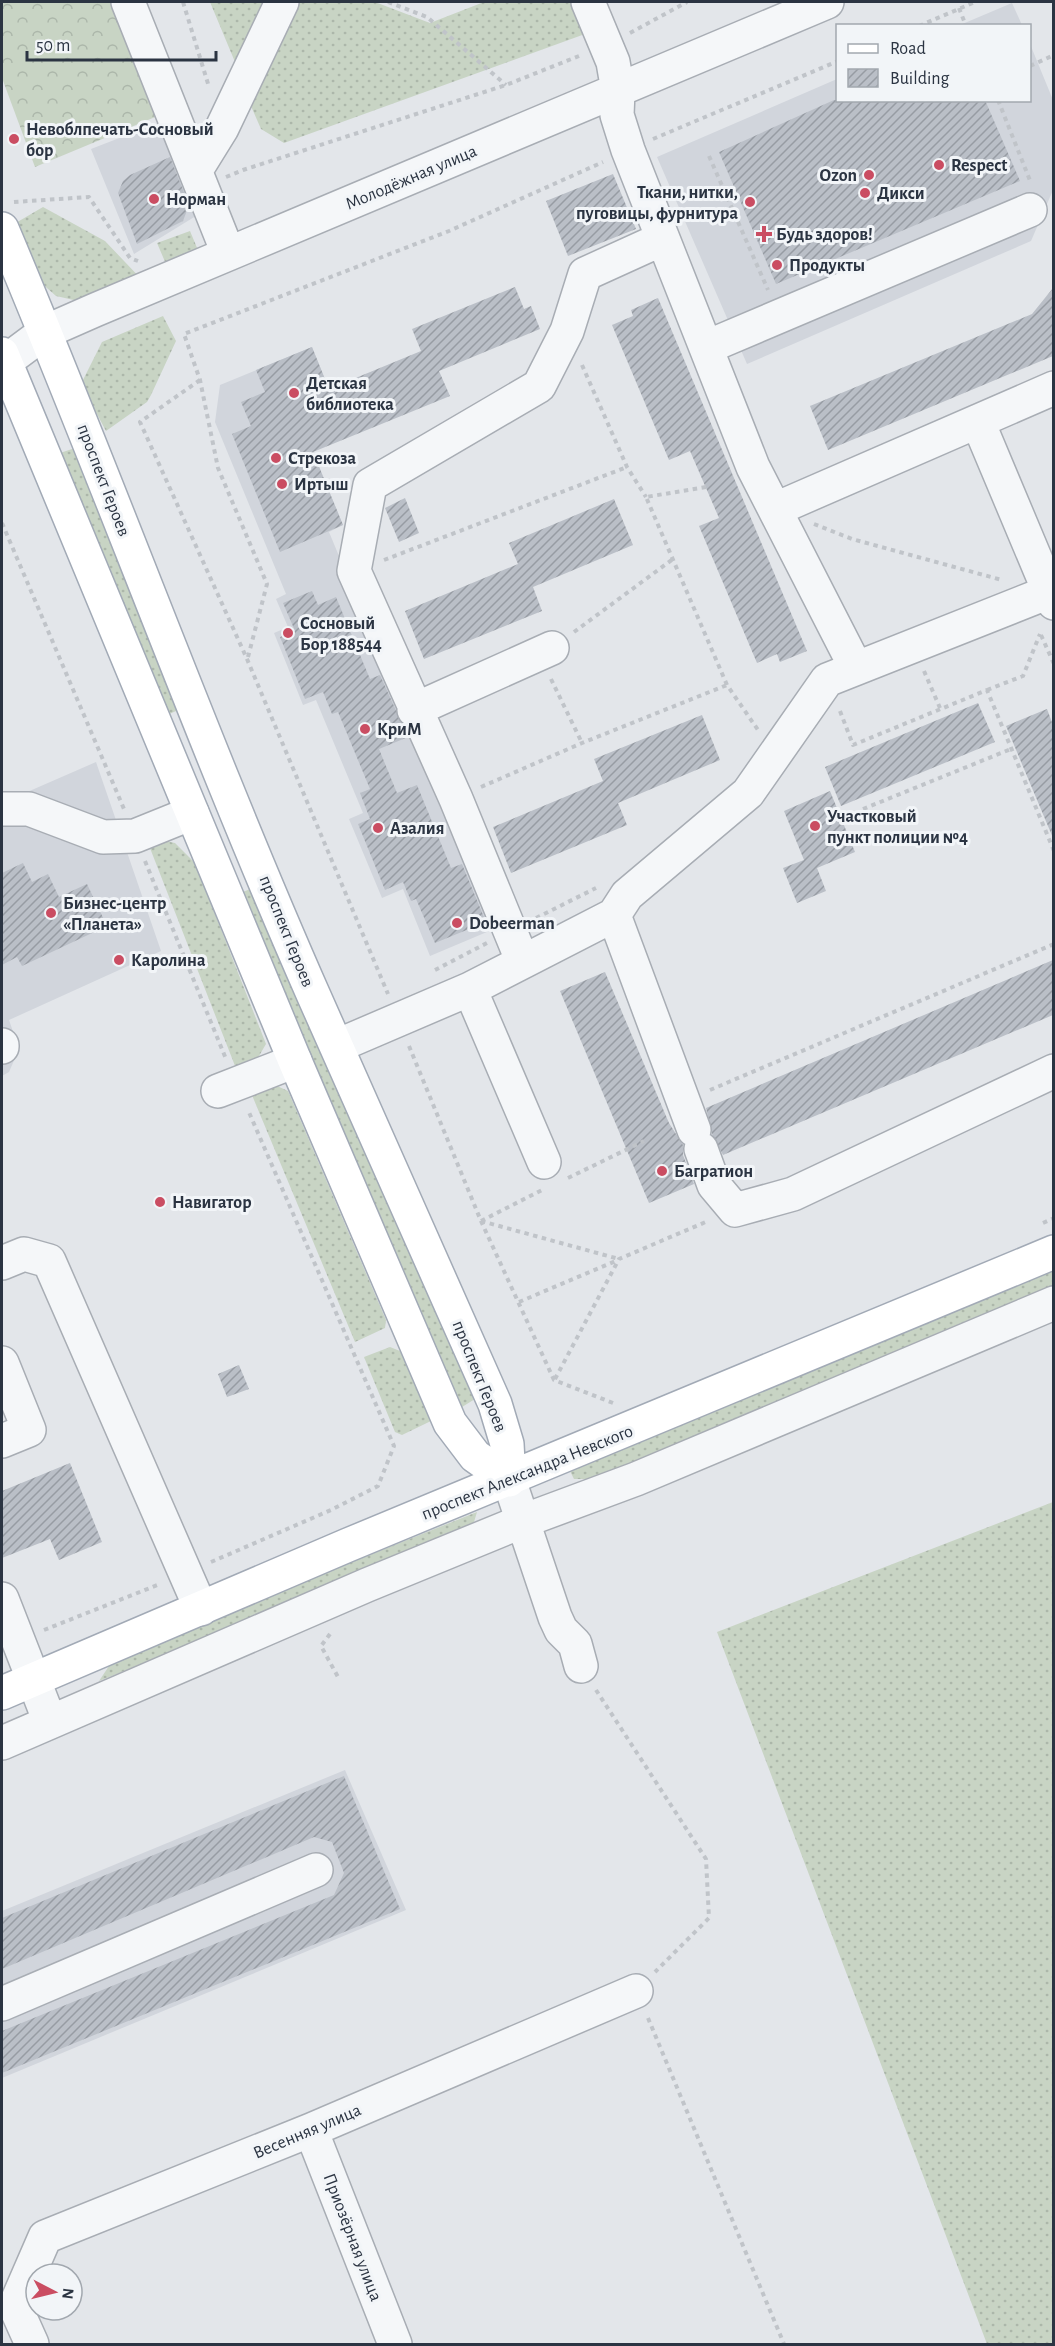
<svg xmlns="http://www.w3.org/2000/svg" width="1055" height="2346" font-family="'Alegreya Sans',sans-serif">
<style>
.built{fill:#d1d5dc}
.grass{fill:url(#grass-dots)}
.forest{fill:url(#forest-crowns)}
.building{fill:url(#building-hatch)}
.lines{fill:none;stroke-linecap:round;stroke-linejoin:round}
.minor-casing{stroke:#a8adb4;stroke-width:36}
.major-casing{stroke:#a2aab6;stroke-width:36}
.path{stroke:#c0c4c9;stroke-width:4;stroke-dasharray:4.5 4.5;stroke-linecap:butt}
.minor{stroke:#f5f7f9;stroke-width:33}
.major{stroke:#fff;stroke-width:33}
.poi-dot{fill:#ca4d62;stroke:#f2f5f8;stroke-width:2}
.labels{text-anchor:middle;stroke-width:6;stroke-linejoin:round;paint-order:stroke}
.poi-label{font-size:18px;font-weight:bold;fill:#2b3442;stroke:#f2f5f8;text-anchor:start}
.street-label{font-size:18px;fill:#2b3442;stroke:#f2f5f8}
</style>
<defs>
<pattern id="grass-dots" width="8" height="8" patternUnits="userSpaceOnUse" patternTransform="scale(1.5)"><rect width="8" height="8" fill="#c8d4c4"/><path d="M2 2h.1M6 6h.1" fill="none" stroke="#acb7aa" stroke-width="1.8" stroke-linecap="round"/></pattern>
<pattern id="forest-crowns" width="20" height="18" patternUnits="userSpaceOnUse" patternTransform="scale(1.5)"><rect width="20" height="18" fill="#c8d4c4"/><path d="M2 6a3 3 0 1 1 6 0M12 15a3 3 0 1 1 6 0" fill="none" stroke="#acb7aa"/></pattern>
<pattern id="building-hatch" width="6" height="6" patternUnits="userSpaceOnUse" patternTransform="scale(1.5)"><rect width="6" height="6" fill="#babfc7"/><path d="M-1 1l2-2M0 6l6-6M5 7l2-2" fill="none" stroke="#979ca3"/></pattern>
</defs>
<rect width="100%" height="100%" fill="#e3e6ea"/>
<path class="built" d="M 1012,3 L 1022,25 L 960,25 Z
M 1030,44 L 1053,100 L 1053,190 L 1031,241 L 747,364 L 657,157 L 837,79 L 838,100 L 1030,100 Z
M 171,118 L 204,211 L 134,254 L 91,149 Z
M 312,347 L 329,389 L 315,395 L 311,447 L 343,525 L 329,532 L 494,929 L 430,956 L 403,889 L 382,898 L 349,819 L 363,813 L 316,700 L 303,705 L 274,633 L 288,627 L 276,599 L 286,594 L 215,422 L 220,385 Z
M 96,762 L 161,951 L 9,1020 L 19,1049 L 9,1072 L 2,1076 L 2,803 Z
M 345,1770 L 406,1910 L 2,2078 L 2,1911 Z"/>
<path class="grass" d="M 210,2 L 274,2 L 240,74 Z
M 293,2 L 375,2 L 430,23 L 484,2 L 573,2 L 585,34 L 284,143 L 261,129 L 247,97 Z
M 43,207 L 105,241 L 145,283 L 87,303 L 56,296 L 39,281 L 14,224 Z
M 190,231 L 200,255 L 169,271 L 157,243 Z
M 163,316 L 176,341 L 151,395 L 147,402 L 106,431 L 81,384 L 102,342 Z
M 75,448 L 181,709 L 169,714 L 60,453 Z
M 160,840 L 175,843 L 195,863 L 266,1044 L 256,1061 L 237,1071 L 148,843 Z
M 255,887 L 475,1399 L 462,1407 L 310,1056 L 243,892 Z
M 275,1085 L 288,1091 L 386,1320 L 385,1328 L 355,1342 L 249,1088 Z
M 1053,1269 L 1053,1291 L 610,1479 L 574,1479 L 570,1471 Z
M 390,1347 L 400,1351 L 431,1421 L 402,1435 L 395,1432 L 364,1357 Z
M 1053,1502 L 1053,2344 L 987,2344 L 717,1632 Z
M 477,1512 L 471,1532 L 99,1681 L 115,1657 Z"/>
<path class="forest" d="M 2,2 L 112,2 L 160,115 L 35,167 L 2,78 Z"/>
<path class="building" d="M 834,100 L 985,100 L 1020,181 L 776,284 L 719,152 Z
M 170,157 L 189,205 L 183,221 L 137,244 L 118,193 L 123,181 L 130,175 Z
M 613,174 L 636,229 L 568,256 L 546,201 Z
M 515,287 L 524,309 L 531,306 L 540,329 L 439,371 L 450,396 L 313,452 L 343,525 L 280,552 L 232,434 L 251,426 L 241,402 L 265,392 L 256,370 L 312,347 L 329,389 L 421,351 L 412,329 Z
M 1053,288 L 1053,356 L 828,450 L 810,406 L 1032,314 Z
M 658,298 L 807,651 L 780,662 L 777,654 L 757,663 L 699,526 L 719,518 L 690,451 L 669,460 L 612,325 L 633,316 L 631,310 Z
M 405,498 L 419,533 L 399,542 L 385,508 Z
M 614,499 L 633,545 L 533,587 L 542,611 L 424,659 L 405,611 L 518,564 L 509,543 Z
M 312,591 L 318,605 L 336,597 L 370,679 L 380,675 L 408,737 L 379,749 L 397,793 L 417,785 L 451,868 L 462,864 L 486,922 L 435,943 L 416,899 L 411,901 L 403,882 L 385,890 L 358,824 L 370,819 L 360,793 L 370,789 L 338,712 L 332,714 L 323,692 L 305,699 L 280,637 L 295,631 L 283,603 Z
M 978,703 L 995,742 L 841,806 L 825,767 Z
M 1047,709 L 1053,725 L 1053,838 L 1006,726 Z
M 702,715 L 720,760 L 618,803 L 627,825 L 511,873 L 493,827 L 603,781 L 594,759 Z
M 830,791 L 855,852 L 817,868 L 826,891 L 797,903 L 783,868 L 804,860 L 784,811 Z
M 23,863 L 32,882 L 48,874 L 59,897 L 87,884 L 107,926 L 22,966 L 17,957 L 2,965 L 2,873 Z
M 1053,960 L 1053,1015 L 723,1155 L 712,1134 L 706,1108 Z
M 605,972 L 669,1123 L 683,1145 L 683,1155 L 694,1184 L 649,1203 L 560,991 Z
M 239,1365 L 249,1389 L 227,1397 L 218,1374 Z
M 70,1463 L 102,1542 L 59,1560 L 50,1539 L 2,1558 L 2,1491 Z
M 344,1776 L 400,1909 L 2,2073 L 2,2031 L 334,1895 L 344,1873 L 332,1842 L 314,1837 L 2,1969 L 2,1918 Z"/>
<g class="lines">
<g class="minor-casing">
<path id="minor" d="M 128,2 L 228,253
M 588,2 L 613,62 L 618,91 L 617,115 L 628,150 L 753,467 L 856,668
M 196,170 L 222,128 L 282,2
M 707,347 L 1030,210
M 2,364 L 45,332 L 95,310 L 827,2
M 978,422 L 1054,603
M 776,509 L 1054,388
M 414,710 L 552,648
M 2,809 L 29,809 L 103,837 L 135,836 L 192,813
M 614,915 L 694,1130
M 522,960 L 456,799 L 354,571 L 370,485 L 539,386 L 567,331 L 585,274 L 662,239
M 470,989 L 544,1162
M 2,1045 L 2,1047
M 337,1046 L 470,989 L 614,915 L 627,895 L 748,793 L 827,680 L 1049,592
M 218,1091 L 295,1061
M 701,1149 L 714,1185 L 735,1210 L 793,1194 L 1054,1071
M 2,1263 L 24,1254 L 49,1261 L 201,1609
M 2,1363 L 29,1430 L 2,1441
M 509,1480 L 555,1617 L 561,1630 L 575,1644 L 581,1666
M 2,1599 L 50,1722
M 2,1743 L 367,1585 L 523,1521 L 636,1479 L 1054,1303
M 2,2004 L 316,1870
M 311,2130 L 395,2344
M 32,2344 L 15,2306 L 45,2237 L 311,2130 L 636,1991"/>
</g>
<g class="major-casing">
<path id="major" d="M 2,229 C 109,482 202,742 313,994 C 373,1131 435,1267 495,1404 L 507,1444 L 509,1480
M 2,354 L 295,1061 L 450,1423 L 475,1456 L 509,1480
M 2,1693 L 348,1545 L 1054,1252"/>
</g>
<path class="path" d="M 183,2 L 209,87
M 388,2 L 427,17 L 506,85
M 959,8 L 966,26
M 919,26 L 975,2
M 630,33 L 687,2
M 1030,66 L 1054,55
M 998,100 L 1031,183
M 653,139 L 838,61
M 709,156 L 768,290
M 226,177 L 243,170 L 506,85 L 579,56
M 14,202 L 89,197 L 130,258 L 138,261
M 582,365 L 627,467 L 646,497
M 200,380 L 140,422 L 247,659 L 388,994
M 706,487 L 646,497 L 727,685 L 758,730
M 2,523 L 124,809
M 814,524 L 852,539 L 1002,580
M 384,560 L 627,467
M 574,632 L 673,559
M 1041,635 L 1054,664
M 248,657 L 267,584 L 218,468 L 200,380 L 184,334 L 449,231 L 603,162
M 924,671 L 940,708
M 551,679 L 582,743
M 987,690 L 1023,676 L 1040,634
M 840,711 L 853,745 L 987,690 L 1054,851
M 481,787 L 582,743 L 727,685
M 863,809 L 1011,749
M 145,861 L 226,1059
M 536,918 L 596,888
M 435,970 L 487,943
M 409,1046 L 481,1221 L 554,1380 L 613,1403
M 710,1090 L 1054,944
M 568,1178 L 644,1141
M 481,1221 L 542,1190
M 481,1221 L 619,1259
M 1043,1223 L 1054,1218
M 519,1302 L 618,1260
M 555,1379 L 619,1259 L 708,1221
M 211,1562 L 331,1510 L 378,1486 L 394,1446 L 248,1110
M 44,1630 L 160,1584
M 330,1634 L 321,1646 L 338,1677
M 596,1690 L 706,1859 L 709,1918 L 655,1972
M 648,2018 L 784,2344"/>
<use href="#minor" class="minor"/>
<use href="#major" class="major"/>
</g>
<g class="poi-dot">
<circle cx="14" cy="139" r="6"/>
<circle cx="939" cy="165" r="6"/>
<circle cx="869" cy="175" r="6"/>
<circle cx="865" cy="193" r="6"/>
<circle cx="154" cy="199" r="6"/>
<circle cx="750" cy="202" r="6"/>
<path d="M761 225h6v6h6v6h-6v6h-6v-6h-6v-6h6z"/>
<circle cx="777" cy="265" r="6"/>
<circle cx="294" cy="393" r="6"/>
<circle cx="276" cy="458" r="6"/>
<circle cx="282" cy="484" r="6"/>
<circle cx="288" cy="633" r="6"/>
<circle cx="365" cy="729" r="6"/>
<circle cx="815" cy="826" r="6"/>
<circle cx="378" cy="828" r="6"/>
<circle cx="51" cy="913" r="6"/>
<circle cx="457" cy="923" r="6"/>
<circle cx="119" cy="960" r="6"/>
<circle cx="662" cy="1171" r="6"/>
<circle cx="160" cy="1202" r="6"/>
</g>
<g class="labels">
<g class="poi-label">
<text x="26" y="135">Невоблпечать-Сосновый<tspan x="26" dy="21">бор</tspan></text>
<text x="951" y="171">Respect</text>
<text x="857" y="181" text-anchor="end">Ozon</text>
<text x="738" y="198" text-anchor="end">Ткани, нитки,<tspan x="738" dy="21">пуговицы, фурнитура</tspan></text>
<text x="877" y="199">Дикси</text>
<text x="166" y="205">Норман</text>
<text x="776" y="240">Будь здоров!</text>
<text x="789" y="271">Продукты</text>
<text x="306" y="389">Детская<tspan x="306" dy="21">библиотека</tspan></text>
<text x="288" y="464">Стрекоза</text>
<text x="294" y="490">Иртыш</text>
<text x="300" y="629">Сосновый<tspan x="300" dy="21">Бор 188544</tspan></text>
<text x="377" y="735">КриМ</text>
<text x="827" y="822">Участковый<tspan x="827" dy="21">пункт полиции №4</tspan></text>
<text x="390" y="834">Азалия</text>
<text x="63" y="909">Бизнес-центр<tspan x="63" dy="21">«Планета»</tspan></text>
<text x="469" y="929">Dobeerman</text>
<text x="131" y="966">Каролина</text>
<text x="674" y="1177">Багратион</text>
<text x="172" y="1208">Навигатор</text>
</g>
<g class="street-label">
<text transform="translate(411 177) rotate(-23)" y="6">Молодёжная улица</text>
<text transform="translate(104 480) rotate(69)" y="6">проспект Героев</text>
<text transform="translate(287 931) rotate(68)" y="6">проспект Героев</text>
<text transform="translate(480 1376) rotate(68)" y="6">проспект Героев</text>
<text transform="translate(527 1472) rotate(-22)" y="6">проспект Александра Невского</text>
<text transform="translate(307 2131) rotate(-23)" y="6">Весенняя улица</text>
<text transform="translate(353 2237) rotate(69)" y="6">Приозёрная улица</text>
</g>
</g>
<rect width="1055" height="2346" fill="none" stroke="#2b3442" stroke-width="6"/>
<rect x="836" y="24" width="195" height="78" fill="#f2f5f8" stroke="#a2a8af" stroke-width="1.5"/>
<rect x="848" y="44" width="30" height="9" fill="#ffffff" stroke="#a2a8af" stroke-width="1.5"/>
<text x="890" y="54" font-size="18" fill="#2b3442">Road</text>
<rect x="848" y="69" width="30" height="18" fill="url(#building-hatch)" stroke="#a2a8af" stroke-width="1.5"/>
<text x="890" y="84" font-size="18" fill="#2b3442">Building</text>
<g transform="translate(54 2292) rotate(97)"><circle r="28" fill="#f2f5f8" stroke="#a2a8af" stroke-width="1.5"/>
<path d="M0-4.5L10 22L0 15L-10 22Z" fill="#ca4d62"/>
<text y="-9" font-size="16" font-weight="bold" text-anchor="middle" fill="#2b3442">N</text>
</g>
<path d="M27 51v9h189v-9" fill="none" stroke="#2b3442" stroke-width="3"/>
<text x="36" y="51" font-size="18" fill="#2b3442" stroke="#f2f5f8" stroke-width="4.5" paint-order="stroke">50 m</text>
</svg>
